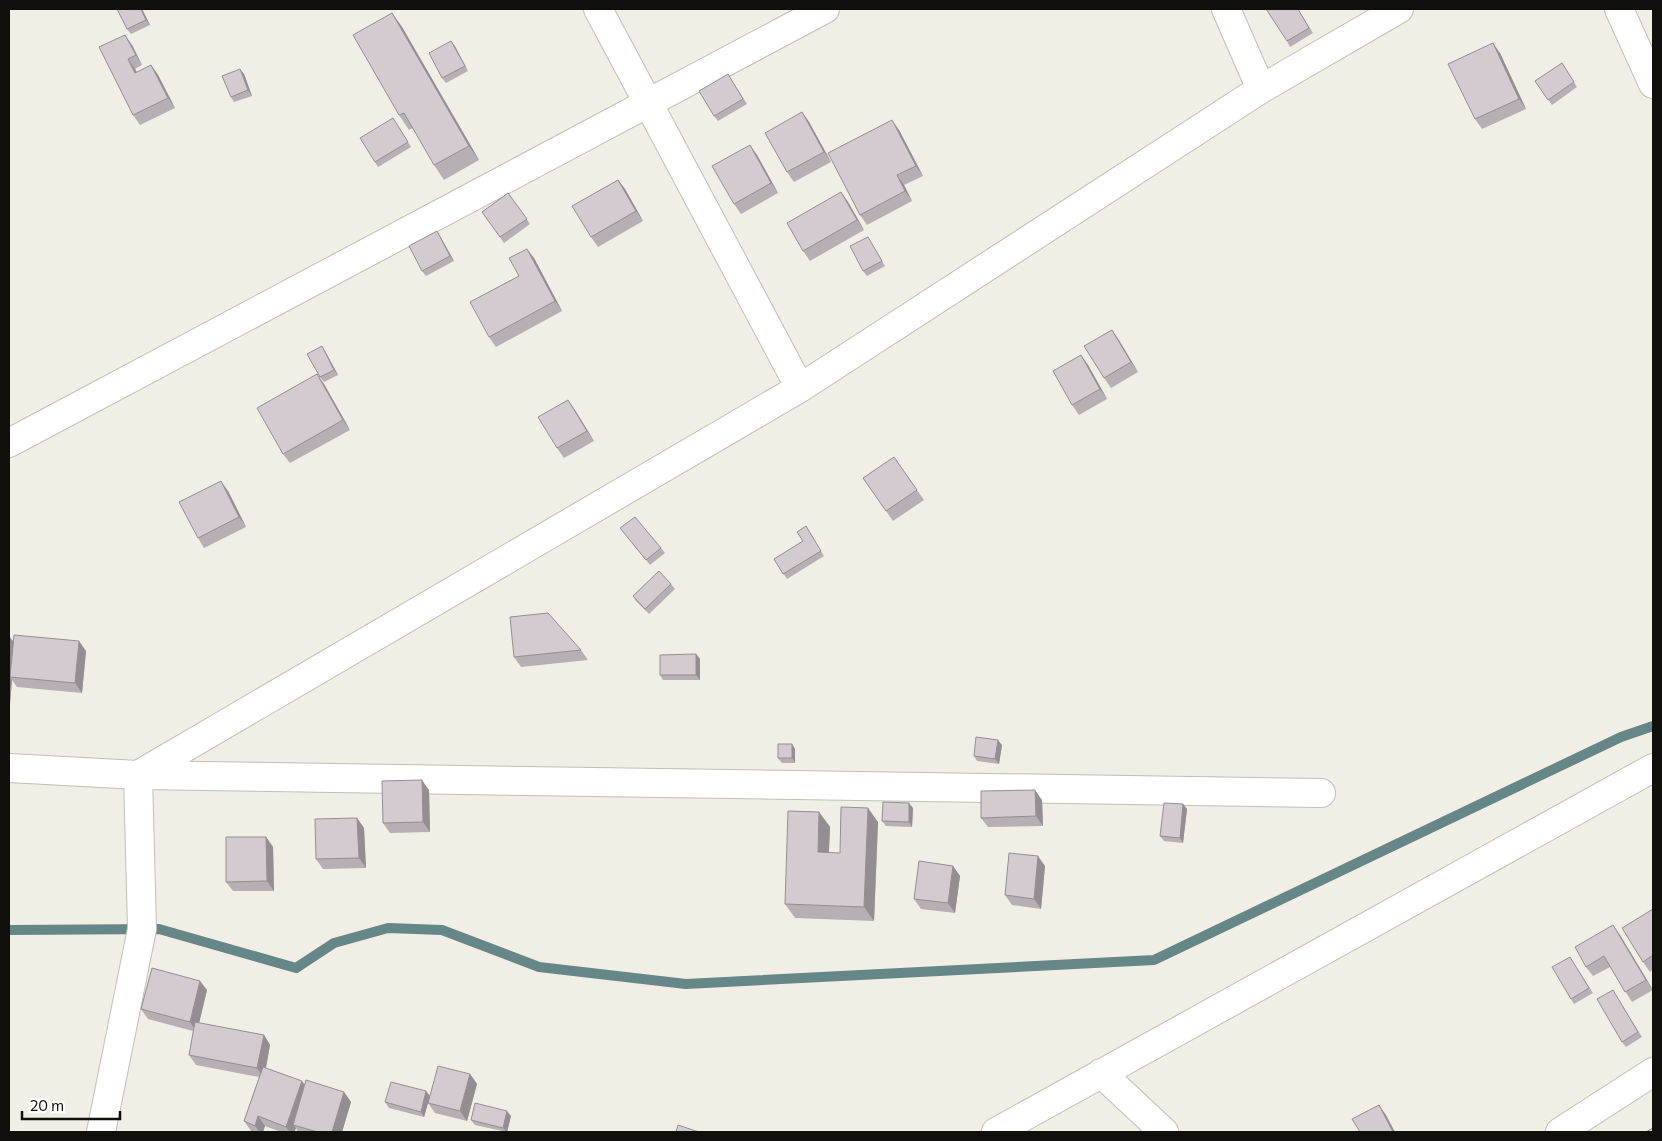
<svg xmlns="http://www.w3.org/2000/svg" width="1662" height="1141" font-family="Commissioner,sans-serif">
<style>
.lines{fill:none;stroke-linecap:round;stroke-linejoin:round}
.stream{stroke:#658788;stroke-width:10}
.street-casing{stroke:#c1bfb7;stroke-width:30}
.street{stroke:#fff;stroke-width:28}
.wall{fill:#b6afb3}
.shaded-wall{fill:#948e92}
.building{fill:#d4cbd0;stroke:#948e92}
</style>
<rect width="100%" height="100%" fill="#f1eee6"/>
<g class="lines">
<path class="stream" d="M 9,930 L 159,929 L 296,968 L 334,943 L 388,928 L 442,930 L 539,967 L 686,984 L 1154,960 L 1621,737 L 1653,726"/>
<g class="street-casing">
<path id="street" d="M 598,9 L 800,388
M 1226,9 L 1261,89
M 1619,9 L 1653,84
M 9,443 L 825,9
M 9,768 L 138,775 L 1321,793
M 1101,1073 L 1164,1132
M 101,1132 L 142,929 L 138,775 L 800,388 L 1261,89 L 1399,9
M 996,1132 L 1653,768
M 1560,1132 L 1653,1072"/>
</g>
<use href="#street" class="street"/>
</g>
<path class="wall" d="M 117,9 L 142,9 L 150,25 L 131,34 L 127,29 Z
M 1298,9 L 1313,33 L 1290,47 L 1287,41 Z
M 392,13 L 402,27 L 479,160 L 444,180 L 434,165 L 413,128 L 409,130 L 399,115 Z
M 451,41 L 468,71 L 446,83 L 442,78 Z
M 132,45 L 142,65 L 135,69 L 137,72 L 151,65 L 158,75 L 175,108 L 140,125 L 133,115 L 99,47 Z
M 1500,53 L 1526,109 L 1482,129 L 1475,119 Z
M 1562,63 L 1577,87 L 1552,105 L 1535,81 Z
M 244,74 L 252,96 L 234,102 L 231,97 Z
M 731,79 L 747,104 L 718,121 L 714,116 Z
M 802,112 L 809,122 L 831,162 L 794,182 L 787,172 Z
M 393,118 L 411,147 L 378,167 L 375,162 Z
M 899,130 L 923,176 L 904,185 L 912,201 L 867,225 L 860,215 Z
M 750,145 L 757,155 L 778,193 L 741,214 L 734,204 Z
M 618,180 L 625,189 L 643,221 L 598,247 L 591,237 Z
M 841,192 L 848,202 L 864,230 L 810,261 L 803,251 Z
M 508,193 L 530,224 L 504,243 L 482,212 Z
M 440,236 L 454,261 L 426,276 L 422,271 Z
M 868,237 L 885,266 L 867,276 L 863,271 Z
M 534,258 L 562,311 L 496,347 L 489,337 L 519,276 Z
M 1112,330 L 1138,372 L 1111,388 L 1104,378 Z
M 322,346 L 325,351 L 338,375 L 324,382 L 320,377 Z
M 1081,355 L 1088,365 L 1107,399 L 1079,415 L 1072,405 Z
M 324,384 L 350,430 L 290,463 L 283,454 Z
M 575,410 L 594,441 L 564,458 L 557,448 Z
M 894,457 L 924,500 L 893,521 L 863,478 Z
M 228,491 L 246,527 L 204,548 L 198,538 Z
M 620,528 L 661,548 L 665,553 L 650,565 Z
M 809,531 L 824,556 L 787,579 L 774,559 L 803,541 Z
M 671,584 L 675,589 L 649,614 L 636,601 L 633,596 Z
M 9,636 L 13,642 L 86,651 L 82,693 L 17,687 L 12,680 L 10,704 L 9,704 Z
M 581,650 L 588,660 L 521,667 L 514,657 Z
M 696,654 L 700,659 L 700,680 L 663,680 L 660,675 Z
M 792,744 L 795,749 L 795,763 L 782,763 L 778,758 Z
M 1002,745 L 999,764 L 977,761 L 974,756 Z
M 429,790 L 430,832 L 390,833 L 383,823 Z
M 1042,800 L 1043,826 L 988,827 L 981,818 Z
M 1183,804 L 1187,809 L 1183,843 L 1164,841 L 1160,836 Z
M 913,808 L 912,827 L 886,826 L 882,821 Z
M 819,812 L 830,827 L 829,853 L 840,853 L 878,822 L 874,921 L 795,918 L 785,904 Z
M 357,818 L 364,828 L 366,868 L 323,869 L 316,859 Z
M 266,837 L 273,847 L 274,891 L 233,891 L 226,882 Z
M 953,866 L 960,876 L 955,913 L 921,909 L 914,899 Z
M 1045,866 L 1041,909 L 1012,905 L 1005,895 Z
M 1653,909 L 1653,969 L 1650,972 L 1643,962 Z
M 1620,935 L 1653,990 L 1632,1002 L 1610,967 L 1593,976 L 1586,967 Z
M 1570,957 L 1593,993 L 1574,1004 L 1571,999 Z
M 207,990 L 199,1023 L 264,1035 L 270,1045 L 266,1068 L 305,1085 L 344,1092 L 351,1102 L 342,1132 L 298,1132 L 296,1128 L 294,1132 L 281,1132 L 265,1126 L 263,1132 L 253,1132 L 251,1131 L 244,1121 L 259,1077 L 196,1065 L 189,1055 L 193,1031 L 148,1019 L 141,1009 Z
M 1616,995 L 1642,1037 L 1626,1047 L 1622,1042 Z
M 470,1074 L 477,1084 L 467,1121 L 435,1113 L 428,1103 Z
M 430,1096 L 424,1117 L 389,1108 L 385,1102 Z
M 511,1116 L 507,1132 L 475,1125 L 471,1120 Z"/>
<path class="shaded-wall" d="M 141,9 L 142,9 L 150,25 L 146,20 Z
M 392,13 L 402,27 L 479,160 L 469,146 Z
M 125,35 L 132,45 L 142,65 L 136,55 Z
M 451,41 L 455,46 L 468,71 L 465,66 Z
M 1493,43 L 1500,53 L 1526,109 L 1519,99 Z
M 128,59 L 135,69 L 142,83 L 135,73 Z
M 151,65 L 158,75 L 175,108 L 168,98 Z
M 240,69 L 244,74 L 252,96 L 248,90 Z
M 802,112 L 809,122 L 831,162 L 824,152 Z
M 892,120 L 899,130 L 923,176 L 916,166 Z
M 750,145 L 757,155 L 778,193 L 771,183 Z
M 897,175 L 904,185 L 912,201 L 905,191 Z
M 618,180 L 625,189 L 643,221 L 636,211 Z
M 841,192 L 848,202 L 864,230 L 857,220 Z
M 437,231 L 440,236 L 454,261 L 450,256 Z
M 527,249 L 534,258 L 562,311 L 555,301 Z
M 1112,330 L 1119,340 L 1138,372 L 1131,362 Z
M 322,346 L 325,351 L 338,375 L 334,370 Z
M 1081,355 L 1088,365 L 1107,399 L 1100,389 Z
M 317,374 L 324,384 L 350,430 L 343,420 Z
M 568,400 L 575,410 L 594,441 L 587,431 Z
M 221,481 L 228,491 L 246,527 L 239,517 Z
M 9,636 L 16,645 L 10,677 L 12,680 L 10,704 L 9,703 Z
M 79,641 L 86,651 L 82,693 L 75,683 Z
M 696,654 L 700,659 L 700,680 L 696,675 Z
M 998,740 L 1002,745 L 999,764 L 995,759 Z
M 792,744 L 795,749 L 795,763 L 792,758 Z
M 422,780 L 429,790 L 430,832 L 423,822 Z
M 1035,790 L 1042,800 L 1043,826 L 1036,816 Z
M 909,803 L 913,808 L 912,827 L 909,822 Z
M 1183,804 L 1187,809 L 1183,843 L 1180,838 Z
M 868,808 L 878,822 L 874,921 L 864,907 Z
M 819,812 L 830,827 L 828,867 L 818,852 Z
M 357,818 L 364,828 L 366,868 L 359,858 Z
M 266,837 L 273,847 L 274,891 L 267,881 Z
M 1038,856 L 1045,866 L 1041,909 L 1034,899 Z
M 953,866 L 960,876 L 955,913 L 948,903 Z
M 1613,925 L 1620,935 L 1653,990 L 1646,980 Z
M 200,981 L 207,990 L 197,1032 L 190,1022 Z
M 264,1035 L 270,1045 L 264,1078 L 257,1068 Z
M 470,1074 L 477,1084 L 467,1121 L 460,1111 Z
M 302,1081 L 309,1091 L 293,1125 L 296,1128 L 294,1132 L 290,1132 L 286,1127 Z
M 426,1091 L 430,1096 L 424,1117 L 421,1112 Z
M 344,1092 L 351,1102 L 342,1132 L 332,1132 Z
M 1379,1105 L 1386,1115 L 1395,1132 L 1393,1132 Z
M 507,1111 L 511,1116 L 507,1132 L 503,1128 Z
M 258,1116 L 265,1126 L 263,1132 L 260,1132 L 255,1126 Z"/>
<path class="building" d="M 117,9 L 141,9 L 146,20 L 127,29 Z
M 1266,9 L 1298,9 L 1309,28 L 1287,41 Z
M 392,13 L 469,146 L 434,165 L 404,113 L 399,115 L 353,35 Z
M 125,35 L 136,55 L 128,59 L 135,73 L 151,65 L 168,98 L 133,115 L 99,47 Z
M 451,41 L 465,66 L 442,78 L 429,53 Z
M 1493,43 L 1519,99 L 1475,119 L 1448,64 Z
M 1562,63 L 1574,82 L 1548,100 L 1535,81 Z
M 240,69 L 248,90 L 231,97 L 222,76 Z
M 728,74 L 743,99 L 714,116 L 699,91 Z
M 802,112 L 824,152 L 787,172 L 765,133 Z
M 393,118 L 408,142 L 375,162 L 360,138 Z
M 892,120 L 916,166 L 897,175 L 905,191 L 860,215 L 828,153 Z
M 750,145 L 771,183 L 734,204 L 712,166 Z
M 618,180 L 636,211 L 591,237 L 572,206 Z
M 841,192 L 857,220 L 803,251 L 787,223 Z
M 508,193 L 527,219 L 500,237 L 482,212 Z
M 437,231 L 450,256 L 422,271 L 409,246 Z
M 868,237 L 882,261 L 863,271 L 850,246 Z
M 527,249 L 555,301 L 489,337 L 470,302 L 519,276 L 509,258 Z
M 1112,330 L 1131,362 L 1104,378 L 1084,346 Z
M 322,346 L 334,370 L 320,377 L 307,354 Z
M 1081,355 L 1100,389 L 1072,405 L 1053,371 Z
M 317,374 L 343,420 L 283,454 L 257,408 Z
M 568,400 L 587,431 L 557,448 L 538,417 Z
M 894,457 L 917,490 L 886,511 L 863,478 Z
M 221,481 L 239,517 L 198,538 L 179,502 Z
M 635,517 L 661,548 L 646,560 L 620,528 Z
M 806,526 L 821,551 L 783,574 L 774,559 L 803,541 L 797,532 Z
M 659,571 L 671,584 L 645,609 L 633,596 Z
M 548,613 L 581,650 L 514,657 L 510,617 Z
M 14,635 L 79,641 L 75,683 L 10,677 Z
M 696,654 L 696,675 L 660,675 L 660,655 Z
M 976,737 L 998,740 L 995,759 L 974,756 Z
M 778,744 L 792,744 L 792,758 L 778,758 Z
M 422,780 L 423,822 L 383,823 L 382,781 Z
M 1035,790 L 1036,816 L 981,818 L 981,791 Z
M 883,802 L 909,803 L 909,822 L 882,821 Z
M 1164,803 L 1183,804 L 1180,838 L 1160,836 Z
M 841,807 L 868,808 L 864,907 L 785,904 L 788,811 L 819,812 L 818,852 L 840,853 Z
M 357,818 L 359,858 L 316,859 L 315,819 Z
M 226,837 L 266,837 L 267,881 L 226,882 Z
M 1009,853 L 1038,856 L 1034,899 L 1005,895 Z
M 919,861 L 953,866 L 948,903 L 914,899 Z
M 1653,909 L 1653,955 L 1643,962 L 1622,928 Z
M 1613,925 L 1646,980 L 1625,992 L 1604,956 L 1586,967 L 1575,947 Z
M 1570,957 L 1589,988 L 1571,999 L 1552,967 Z
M 152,968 L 200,981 L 190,1022 L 141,1009 Z
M 1613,990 L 1638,1032 L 1622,1042 L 1597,999 Z
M 195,1022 L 264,1035 L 257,1068 L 189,1055 Z
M 438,1066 L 470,1074 L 460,1111 L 428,1103 Z
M 263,1067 L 302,1081 L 286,1127 L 258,1116 L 255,1126 L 244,1121 Z
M 306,1080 L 344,1092 L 332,1132 L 318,1132 L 293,1125 Z
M 391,1082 L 426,1091 L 421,1112 L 385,1102 Z
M 475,1103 L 507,1111 L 503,1128 L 471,1120 Z
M 1379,1105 L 1393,1132 L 1360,1132 L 1352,1119 Z
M 678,1125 L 699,1132 L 676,1132 Z
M 1653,1128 L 1653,1132 L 1646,1132 Z"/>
<rect width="1662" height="1141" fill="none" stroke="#100f0c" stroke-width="20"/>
<path d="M22 1111v8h98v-8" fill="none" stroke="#100f0c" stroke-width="2.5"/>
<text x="30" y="1111" font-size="15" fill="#100f0c" stroke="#ffffff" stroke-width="4" paint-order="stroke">20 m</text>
</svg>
